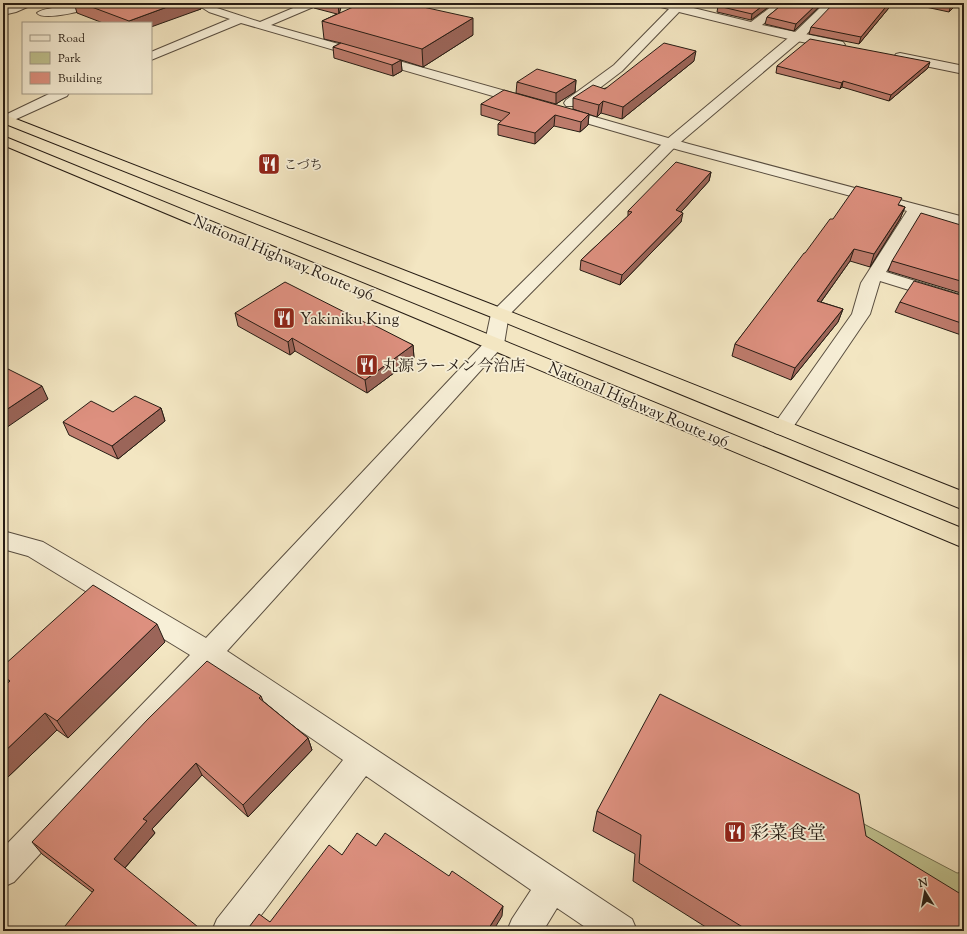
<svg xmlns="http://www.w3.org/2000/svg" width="967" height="934" font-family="'Sorts Mill Goudy','Noto Serif JP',serif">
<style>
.green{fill:#c0c390;stroke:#737052}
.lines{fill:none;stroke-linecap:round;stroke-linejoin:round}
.minor-casing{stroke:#594e40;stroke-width:2}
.tertiary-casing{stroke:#594e40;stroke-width:2}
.trunk-casing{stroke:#261c14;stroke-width:2}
.minor{fill:#f7efd7;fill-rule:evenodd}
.tertiary{fill:#f7efd7;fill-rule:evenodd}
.trunk{fill:#f3e6c2;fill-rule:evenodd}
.wall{fill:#be7c6d;stroke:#261c14}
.shaded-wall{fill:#9b6559;stroke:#261c14}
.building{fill:#dd907f;stroke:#261c14}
.labels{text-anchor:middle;stroke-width:3.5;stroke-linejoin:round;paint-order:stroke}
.far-poi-label{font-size:13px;fill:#261c14;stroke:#f7efd7;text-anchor:start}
.street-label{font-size:16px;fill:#261c14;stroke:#f7efd7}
.poi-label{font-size:16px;fill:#261c14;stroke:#f7efd7;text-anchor:start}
.near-poi-label{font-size:19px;fill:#261c14;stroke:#f7efd7;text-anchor:start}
</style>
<rect width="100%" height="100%" fill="#f3e6c2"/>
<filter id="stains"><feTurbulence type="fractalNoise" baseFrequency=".005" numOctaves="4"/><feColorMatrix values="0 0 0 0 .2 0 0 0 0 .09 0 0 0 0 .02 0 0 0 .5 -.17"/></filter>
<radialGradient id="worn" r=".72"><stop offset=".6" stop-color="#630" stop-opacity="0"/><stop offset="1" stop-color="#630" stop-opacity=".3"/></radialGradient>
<path class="green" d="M 845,814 L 957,873 L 964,872 L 964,908 L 851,855 Z"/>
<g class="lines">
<g class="minor-casing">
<path id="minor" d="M 19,3 L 33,3 L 32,5 L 16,12 L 3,15 L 3,9 Z
M 86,3 L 102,3 L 101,5 C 90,9 44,22 37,13 C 43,7 75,6 86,3 Z
M 195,3 L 208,3 L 217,8 L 260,22 L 305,3 L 319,3 L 318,5 L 271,25 L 534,99 L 536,102 L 534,105 L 524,105 L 241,23 L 151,60 L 151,52 L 230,19 L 209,12 Z
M 652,3 L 677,4 L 751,22 L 776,3 L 788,3 L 762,25 L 839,41 L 843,42 L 845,45 L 843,48 L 839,49 L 797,41 L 679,12 L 622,71 L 576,106 L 566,106 L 564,103 L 566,100 L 614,65 L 669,9 L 653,5 Z
M 900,53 L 964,66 L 964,74 L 896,60 L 894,57 L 896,54 Z
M 51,93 L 69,93 L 67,96 L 3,125 L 3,116 Z
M 560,107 L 689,144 L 964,217 L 964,227 L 920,215 L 886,272 L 964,296 L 964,307 L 880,281 L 870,314 L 789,433 L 782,435 L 775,433 L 771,428 L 775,423 L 852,314 L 861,283 L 907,211 L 679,150 L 555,114 L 553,111 L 555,108 Z
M 500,308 L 506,310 L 509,314 L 504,344 L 501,348 L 227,651 L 632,919 L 637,931 L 591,931 L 557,908 L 543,931 L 507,931 L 512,919 L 531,890 L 366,776 L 249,931 L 212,931 L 217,919 L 343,760 L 211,669 L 14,882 L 3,887 L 3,848 L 190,655 L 28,556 L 3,549 L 3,531 L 43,542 L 206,638 L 485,342 L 491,314 L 494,310 Z"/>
</g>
<g class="tertiary-casing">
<path id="tertiary" d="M 825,3 L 836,3 L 801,40 L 676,146 L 506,318 L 500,320 L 494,318 L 491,314 L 494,310 L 666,140 L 793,34 Z"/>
</g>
<g class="trunk-casing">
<path id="trunk" d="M 3,114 L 506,310 L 964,492 L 964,510 L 494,318 L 3,123 Z
M 3,136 L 964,529 L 964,548 L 3,145 Z"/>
</g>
<use href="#minor" class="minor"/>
<use href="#tertiary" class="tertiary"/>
<use href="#trunk" class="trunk"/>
</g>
<path class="wall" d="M 50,3 L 200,3 L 201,9 L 151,23 L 103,23 L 77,13 L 74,3 L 57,6 Z
M 314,3 L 342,3 L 339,13 L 473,35 L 423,67 L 401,60 L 402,71 L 393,76 L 334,58 L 333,47 L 341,43 L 324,39 L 322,21 L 337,14 L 314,8 Z
M 774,3 L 751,20 L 717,12 L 718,6 Z
M 784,3 L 823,3 L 794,31 L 765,24 L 767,17 Z
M 893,3 L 859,44 L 809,34 L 811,27 Z
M 907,3 L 958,3 L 949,12 Z
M 694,61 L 622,119 L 601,113 L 597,117 L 573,109 L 573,98 Z
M 777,66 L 928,68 L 889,101 L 842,87 L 840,89 L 776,73 Z
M 576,80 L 575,92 L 556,104 L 516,93 L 517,82 Z
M 964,92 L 964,98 L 962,97 Z
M 481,104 L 589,114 L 588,125 L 580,132 L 554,126 L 535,144 L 498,135 L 498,124 L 501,121 L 481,115 Z
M 711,172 L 709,181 L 681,212 L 681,222 L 620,285 L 580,270 L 581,260 L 628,216 L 628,211 Z
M 900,205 L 905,207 L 900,219 L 870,267 L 850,261 L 821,302 L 843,309 L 838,322 L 791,380 L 732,356 L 735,344 L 833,219 Z
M 964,226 L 964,294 L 888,271 L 892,261 Z
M 964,296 L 964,336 L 895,312 L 900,302 Z
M 235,313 L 366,323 L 413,345 L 414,358 L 367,393 L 295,351 L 290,355 L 238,326 Z
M 161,408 L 165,421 L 118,459 L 69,435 L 63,422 Z
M 165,642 L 68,738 L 57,730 L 8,777 L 3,774 L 3,687 L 6,684 L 3,680 L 3,666 Z
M 261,696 L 263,701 L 308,738 L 312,750 L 248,817 L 202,775 L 152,829 L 155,833 L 125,868 L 92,892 L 42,854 L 32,842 Z
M 597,811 L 866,836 L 964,931 L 712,931 L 633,881 L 635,854 L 593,831 Z"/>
<path class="shaded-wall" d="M 56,3 L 74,3 L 57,6 Z
M 178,3 L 200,3 L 201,9 L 151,27 L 151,23 L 129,23 L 129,21 Z
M 338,3 L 342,3 L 339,15 Z
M 766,3 L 774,3 L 751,20 L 752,14 Z
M 818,3 L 823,3 L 794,31 L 796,24 Z
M 889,3 L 893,3 L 859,44 L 861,37 Z
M 953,3 L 958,3 L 949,12 L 951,5 Z
M 473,18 L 473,35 L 423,67 L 422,49 Z
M 696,51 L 694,61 L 622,119 L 623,107 Z
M 401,60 L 402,71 L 393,76 L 392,65 Z
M 930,62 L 928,68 L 889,101 L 891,95 Z
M 576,80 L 575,92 L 556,104 L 556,93 Z
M 843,81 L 842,87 L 840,89 L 842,83 Z
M 603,101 L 601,113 L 597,117 L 599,105 Z
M 589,114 L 588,125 L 580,132 L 581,122 Z
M 555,115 L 554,126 L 535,144 L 535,133 Z
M 711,172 L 709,181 L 674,220 L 676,210 Z
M 905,207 L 900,219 L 870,267 L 874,254 Z
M 683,213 L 681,222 L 620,285 L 622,275 Z
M 854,249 L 850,261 L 813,313 L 817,301 Z
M 843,309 L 838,322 L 791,380 L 795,368 Z
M 292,338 L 295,351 L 290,355 L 288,342 Z
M 413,345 L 414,358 L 367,393 L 365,380 Z
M 42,386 L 48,399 L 3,430 L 3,412 Z
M 161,408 L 165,421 L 118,459 L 112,446 Z
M 157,624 L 165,642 L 68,738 L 57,721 Z
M 45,713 L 57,730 L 8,777 L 3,771 L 3,753 Z
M 308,738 L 312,750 L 248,817 L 243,805 Z
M 196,763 L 202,775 L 152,829 L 155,833 L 123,870 L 114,859 L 143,819 Z
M 503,906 L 502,916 L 493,931 L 487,931 Z"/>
<path class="building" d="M 81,3 L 178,3 L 129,21 Z
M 362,3 L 405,3 L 473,18 L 422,49 L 322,21 Z
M 722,3 L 766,3 L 752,14 L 718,6 Z
M 784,3 L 818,3 L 796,24 L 767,17 Z
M 834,3 L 889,3 L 861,37 L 811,27 Z
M 940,3 L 953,3 L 951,5 Z
M 810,39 L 930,62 L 891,95 L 843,81 L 842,83 L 777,66 Z
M 341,43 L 401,60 L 392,65 L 333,47 Z
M 664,43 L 696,51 L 623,107 L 603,101 L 599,105 L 573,98 L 593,85 L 605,89 Z
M 537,69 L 576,80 L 556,93 L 517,82 Z
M 504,90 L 589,114 L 581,122 L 555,115 L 535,133 L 498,124 L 510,113 L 481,104 Z
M 676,162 L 711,172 L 676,210 L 683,213 L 622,275 L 581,260 L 632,212 L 628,211 Z
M 856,186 L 902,198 L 898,205 L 905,207 L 874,254 L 854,249 L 817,301 L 843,309 L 795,368 L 735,344 L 804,253 L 805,253 L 830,219 L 833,219 Z
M 921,213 L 964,226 L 964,282 L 892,261 Z
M 914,281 L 964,296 L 964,324 L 900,302 Z
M 285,282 L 366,323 L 368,322 L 413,345 L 365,380 L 292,338 L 288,342 L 235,313 Z
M 6,368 L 42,386 L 3,412 L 3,370 Z
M 135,396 L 161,408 L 112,446 L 63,422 L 91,401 L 113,412 Z
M 93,585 L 157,624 L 57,721 L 45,713 L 3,753 L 3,687 L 10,681 L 3,676 L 3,666 Z
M 207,661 L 261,696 L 259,698 L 308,738 L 243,805 L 196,763 L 143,819 L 147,821 L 114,859 L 203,931 L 61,931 L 94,890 L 32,842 L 148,719 Z
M 660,694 L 859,794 L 866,836 L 964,896 L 964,931 L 749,931 L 639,863 L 641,835 L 597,811 Z
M 357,833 L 376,846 L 385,833 L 449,876 L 452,871 L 503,906 L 487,931 L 246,931 L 259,914 L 270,922 L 329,845 L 342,855 Z"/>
<defs>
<g id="restaurant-square" transform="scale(1.15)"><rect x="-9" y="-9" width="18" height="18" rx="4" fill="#8f2418" stroke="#f7efd7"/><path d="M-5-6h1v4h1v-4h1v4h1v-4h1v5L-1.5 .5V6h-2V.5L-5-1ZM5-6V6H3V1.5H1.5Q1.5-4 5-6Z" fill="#fff"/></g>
</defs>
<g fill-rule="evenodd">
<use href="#restaurant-square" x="269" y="164"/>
<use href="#restaurant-square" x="284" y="318"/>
<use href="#restaurant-square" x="367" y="365"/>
<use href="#restaurant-square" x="735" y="832"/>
</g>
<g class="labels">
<g class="far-poi-label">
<text x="284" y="169">こづち</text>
</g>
<g class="street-label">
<text transform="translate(284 257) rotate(23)" y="6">National Highway Route 196</text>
<text transform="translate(639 404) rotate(23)" y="6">National Highway Route 196</text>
</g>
<g class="poi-label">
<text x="300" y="324">Yakiniku King</text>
<text x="382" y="371">丸源ラーメン今治店</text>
</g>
<g class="near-poi-label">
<text x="750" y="839">彩菜食堂</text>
</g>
</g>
<rect width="967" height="934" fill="none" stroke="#f3e6c2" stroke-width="16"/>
<rect x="4" y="4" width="959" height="926" fill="none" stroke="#261c14" stroke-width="2"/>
<rect x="8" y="8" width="951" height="918" fill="none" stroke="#261c14"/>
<rect x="22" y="22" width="130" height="72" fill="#f7efd7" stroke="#a39b89"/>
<rect x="30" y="35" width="20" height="6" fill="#f7efd7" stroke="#a39b89"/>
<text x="58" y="42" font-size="12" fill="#261c14">Road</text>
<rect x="30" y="52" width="20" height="12" fill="#c0c390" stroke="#a39b89"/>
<text x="58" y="62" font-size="12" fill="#261c14">Park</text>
<rect x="30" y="72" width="20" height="12" fill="#dd907f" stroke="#a39b89"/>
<text x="58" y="82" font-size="12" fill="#261c14">Building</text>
<g transform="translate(925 892) rotate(349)" stroke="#f7efd7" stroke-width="3" paint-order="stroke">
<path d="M0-3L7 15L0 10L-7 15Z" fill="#261c14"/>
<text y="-6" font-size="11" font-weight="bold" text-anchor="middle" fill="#261c14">N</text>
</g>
<rect width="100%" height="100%" filter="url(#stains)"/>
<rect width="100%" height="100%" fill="url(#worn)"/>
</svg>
